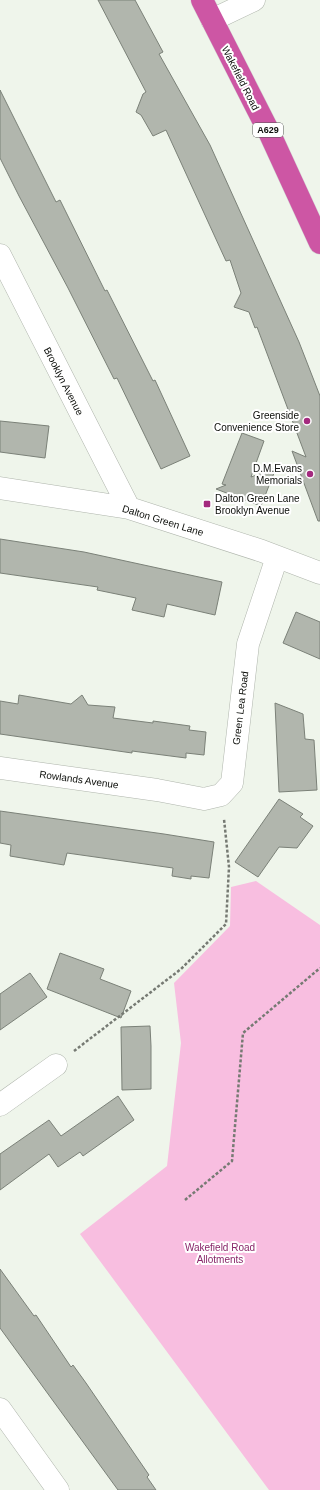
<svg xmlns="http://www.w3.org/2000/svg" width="320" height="1490" font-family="Helvetica,sans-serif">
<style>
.green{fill:#f8bee0}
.building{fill:#b1b6ad;stroke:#7b8178}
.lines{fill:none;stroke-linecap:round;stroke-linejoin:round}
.street-casing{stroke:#afb5ac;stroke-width:23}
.highway-casing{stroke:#d3d4d3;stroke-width:23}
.path{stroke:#767a73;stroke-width:2.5;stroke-dasharray:3 2;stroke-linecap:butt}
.street{stroke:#fff;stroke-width:22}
.highway{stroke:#cd56a4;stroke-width:22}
.poi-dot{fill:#a42a7f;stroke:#fff;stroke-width:1.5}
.labels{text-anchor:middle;stroke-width:4;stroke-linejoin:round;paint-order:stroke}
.shield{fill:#fff;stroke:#555654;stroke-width:1}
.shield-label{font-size:9px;font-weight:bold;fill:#0c0e0a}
.street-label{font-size:10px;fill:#0c0e0a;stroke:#fff}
.poi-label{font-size:10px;fill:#0c0e0a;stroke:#fff;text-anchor:end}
.park-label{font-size:10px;fill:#882669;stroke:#fff}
</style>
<rect width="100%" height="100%" fill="#eff5eb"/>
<path class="green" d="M 256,881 L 320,925 L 320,1490 L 269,1490 L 80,1234 L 167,1166 L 181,1043 L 174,983 L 230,926 L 231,887 Z"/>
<path class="building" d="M 98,0 L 135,0 L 163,52 L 159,54 L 210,145 L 299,342 L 320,396 L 320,521 L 318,521 L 292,451 L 306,457 L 257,327 L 255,328 L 249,312 L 234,307 L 241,293 L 230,260 L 226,261 L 166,130 L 153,136 L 141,115 L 136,112 L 143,94 L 146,92 Z
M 0,90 L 56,202 L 60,200 L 105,291 L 107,290 L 153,381 L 155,380 L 190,456 L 161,469 L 117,378 L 114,379 L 68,288 L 19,196 L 0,158 Z
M 0,421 L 49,426 L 45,458 L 0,452 Z
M 242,433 L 264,441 L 251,477 L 276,468 L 261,506 L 216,489 L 226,485 L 222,484 Z
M 0,539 L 84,552 L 222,582 L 215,615 L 167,604 L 164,617 L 132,610 L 136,598 L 97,590 L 98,587 L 0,573 Z
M 296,612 L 320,622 L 320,659 L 283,643 Z
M 19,695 L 71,704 L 82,695 L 88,705 L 115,707 L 113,718 L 153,723 L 153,721 L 190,726 L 189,730 L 206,732 L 204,755 L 186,753 L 186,758 L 132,751 L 132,753 L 0,734 L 0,701 L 18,704 Z
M 275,703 L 303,714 L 305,739 L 314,740 L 317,790 L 279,792 Z
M 279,799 L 303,814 L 300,817 L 313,826 L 297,848 L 279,847 L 258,877 L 235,862 Z
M 0,811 L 164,834 L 214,842 L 209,878 L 191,876 L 191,879 L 172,876 L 173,868 L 67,853 L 64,865 L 10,856 L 11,845 L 0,843 Z
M 60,953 L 104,969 L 100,979 L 131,991 L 121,1018 L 47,989 Z
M 30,973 L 47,997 L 0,1030 L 0,994 Z
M 150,1026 L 151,1046 L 151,1089 L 122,1090 L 121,1027 Z
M 118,1096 L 134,1120 L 83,1156 L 80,1152 L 58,1167 L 49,1154 L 0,1190 L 0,1154 L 49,1120 L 61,1136 Z
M 0,1269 L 34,1316 L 36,1315 L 71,1367 L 73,1365 L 86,1383 L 149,1475 L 147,1477 L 156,1490 L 118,1490 L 0,1328 Z"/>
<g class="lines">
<g class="street-casing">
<path id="street" d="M 212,20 L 254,0
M 0,255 L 129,508
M 0,488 L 129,508 L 262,551 L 320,573
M 0,768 L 157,790 L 204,799 L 221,795 L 232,783 L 248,644 L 277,557
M 0,1105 L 56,1065
M 0,1409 L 58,1490"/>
</g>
<g class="highway-casing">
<path id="highway" d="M 202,0 L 269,132 L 320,243"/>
</g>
<path class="path" d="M 74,1051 L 181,969 L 226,924 L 229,867 L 224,819
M 185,1200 L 232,1161 L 243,1033 L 320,968"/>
<use href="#street" class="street"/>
<use href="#highway" class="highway"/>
</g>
<g class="poi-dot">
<circle cx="307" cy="421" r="4"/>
<circle cx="310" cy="474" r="4"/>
<rect x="203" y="500" width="8" height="8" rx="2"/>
</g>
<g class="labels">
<rect class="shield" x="253" y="123" width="30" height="14" rx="3"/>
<g class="shield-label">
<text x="268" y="133">A629</text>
</g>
<g class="street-label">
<text transform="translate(241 78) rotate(63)" y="4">Wakefield Road</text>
<text transform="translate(64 381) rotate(63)" y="4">Brooklyn Avenue</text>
<text transform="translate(163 520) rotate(17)" y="4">Dalton Green Lane</text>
<text transform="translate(240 708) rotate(-83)" y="4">Green Lea Road</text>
<text transform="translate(79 779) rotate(8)" y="4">Rowlands Avenue</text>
</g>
<g class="poi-label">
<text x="299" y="419">Greenside<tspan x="299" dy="12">Convenience Store</tspan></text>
<text x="302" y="472">D.M.Evans<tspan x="302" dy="12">Memorials</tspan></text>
<text x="215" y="502" text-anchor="start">Dalton Green Lane<tspan x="215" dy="12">Brooklyn Avenue</tspan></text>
</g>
<g class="park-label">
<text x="220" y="1251">Wakefield Road<tspan x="220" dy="12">Allotments</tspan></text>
</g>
</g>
</svg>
